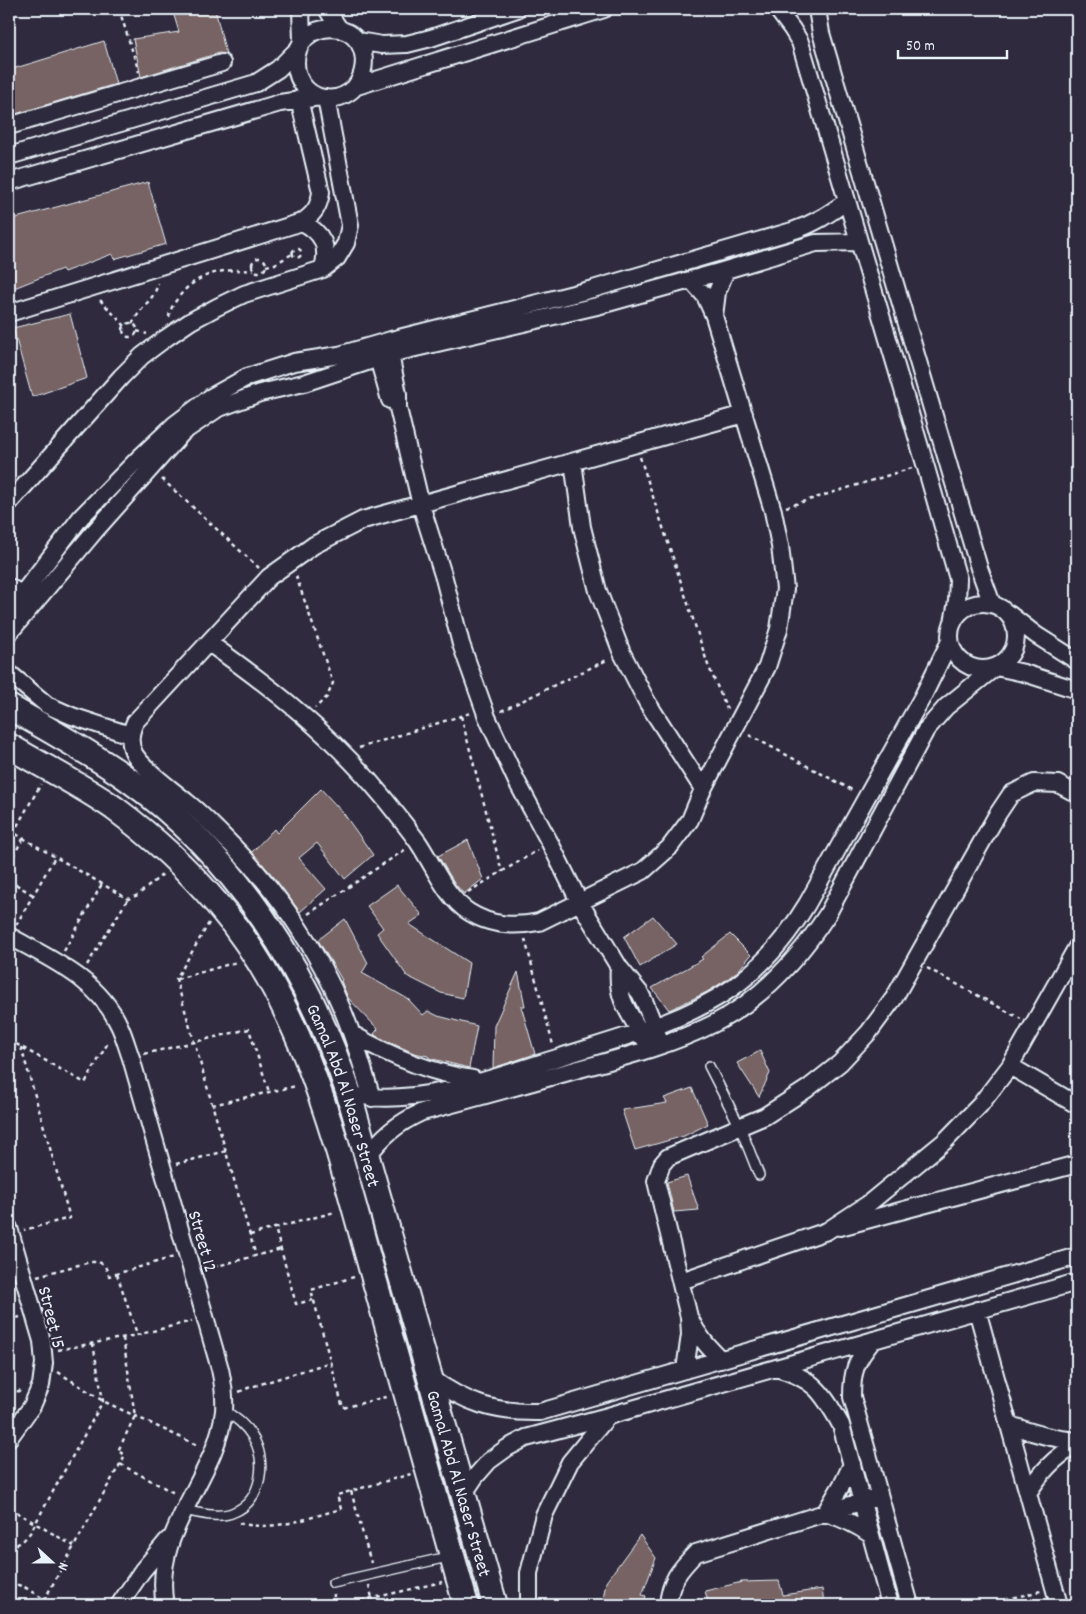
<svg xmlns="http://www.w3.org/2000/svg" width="1086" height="1614" font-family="Dekko,sans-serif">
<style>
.building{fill:#776364;stroke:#e8f1f8}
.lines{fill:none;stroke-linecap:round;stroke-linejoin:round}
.lane-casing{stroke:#e8f1f8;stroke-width:12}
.street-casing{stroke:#e8f1f8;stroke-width:20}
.secondary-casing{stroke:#e8f1f8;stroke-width:28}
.path{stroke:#e8f1f8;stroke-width:2.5;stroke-dasharray:4 4;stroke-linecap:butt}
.lane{stroke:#2f2a3d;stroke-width:9}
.street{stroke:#2f2a3d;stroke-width:16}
.secondary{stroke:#2f2a3d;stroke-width:24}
.labels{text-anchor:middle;stroke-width:4.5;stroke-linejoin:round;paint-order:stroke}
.street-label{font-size:19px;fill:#e8f1f8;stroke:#2f2a3d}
</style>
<rect width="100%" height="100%" fill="#2f2a3d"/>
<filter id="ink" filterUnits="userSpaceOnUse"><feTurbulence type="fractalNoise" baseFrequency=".02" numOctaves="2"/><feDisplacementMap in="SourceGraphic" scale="10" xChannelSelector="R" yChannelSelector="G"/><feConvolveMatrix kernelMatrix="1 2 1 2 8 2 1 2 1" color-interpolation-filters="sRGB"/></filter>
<g filter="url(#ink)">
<path class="building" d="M 172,9 L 215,9 L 226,54 L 219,53 L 141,77 L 133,39 L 179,32 Z
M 104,41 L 116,84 L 9,116 L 9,70 Z
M 148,182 L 166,244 L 114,259 L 112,254 L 64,272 L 62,269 L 9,290 L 9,220 Z
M 70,314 L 87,378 L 32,397 L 13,328 Z
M 321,789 L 344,814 L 373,855 L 345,879 L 317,843 L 299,858 L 326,889 L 300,912 L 273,876 L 252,852 L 274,829 L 277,833 Z
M 468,840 L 483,879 L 464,894 L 455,884 L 438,856 Z
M 397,885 L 422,915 L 409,924 L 469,963 L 463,998 L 441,993 L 407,976 L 377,933 L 383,928 L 367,906 Z
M 653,916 L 677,944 L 640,967 L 624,937 Z
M 345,919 L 368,963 L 362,973 L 408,999 L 423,1015 L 428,1011 L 438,1016 L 477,1026 L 469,1068 L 429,1058 L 428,1056 L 414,1053 L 376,1036 L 374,1034 L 378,1029 L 348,998 L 341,981 L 342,980 L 318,940 Z
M 730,934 L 751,955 L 739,970 L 726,980 L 707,992 L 669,1010 L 652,988 L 703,959 L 701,957 Z
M 518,972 L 525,1006 L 521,1006 L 535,1054 L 493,1068 L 494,1026 Z
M 760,1051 L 770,1073 L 759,1097 L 737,1063 Z
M 692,1088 L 708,1124 L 684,1136 L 635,1150 L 622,1110 L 667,1103 L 664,1098 Z
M 687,1176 L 699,1210 L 674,1212 L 667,1182 Z
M 640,1535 L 656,1558 L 642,1595 L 646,1596 L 643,1605 L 602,1605 L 606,1582 Z
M 779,1581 L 783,1595 L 822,1589 L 824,1602 L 812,1605 L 709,1605 L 705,1591 L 742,1582 Z"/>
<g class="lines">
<g class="lane-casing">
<path id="lane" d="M 709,1066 L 740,1127 L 759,1175
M 184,1510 C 199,1513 220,1519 234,1512 C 262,1501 268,1460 252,1436 C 245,1424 235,1418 224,1410
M 333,1583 L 452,1556"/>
</g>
<g class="street-casing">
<path id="street" d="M 301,9 L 302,41
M 327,9 C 331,15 334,22 339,28 C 342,31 346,31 349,33 C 366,44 367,65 359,81 C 355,90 345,96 336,98 C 284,105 280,20 340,29
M 777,9 L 792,29 L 800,42 L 925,464 L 958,579 L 957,601 L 953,623
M 817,9 L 821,33 L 979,568 L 992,604
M 358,41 L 382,45 L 407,44 L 431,38 L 517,9
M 357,86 L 604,9
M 9,126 L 222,63
M 9,156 L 256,83 L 278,69 L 297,50
M 9,182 L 280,103 L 320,97
M 302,222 C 323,233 329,246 323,269
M 9,313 L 302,222 C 314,214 319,207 321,192 L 299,99
M 714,316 L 717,292 L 726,270
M 390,354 L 398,394 L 398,408 L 421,505 L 444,578 L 461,644 L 487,717 L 517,782 L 550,843 L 580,903 L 619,967 L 640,993 L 645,1003 L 658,1036
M 378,358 L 390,400
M 573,462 L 582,527 L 598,591 L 622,653 L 647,702 L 703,789
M 9,503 L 121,377 L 142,356 L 166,338 L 191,321 L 217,307 L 244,294 L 323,269 L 337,258 L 346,243 L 350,225 L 326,98
M 9,587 L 22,594
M950 636a33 33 0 1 1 66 0a33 33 0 1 1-66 0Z
M 9,611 L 81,517 L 139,458 L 174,425 L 211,397 L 247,377 L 294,362 L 339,355 L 391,340 L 593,289 L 792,231 C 814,224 829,214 847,201
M 1009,614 L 1036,635 L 1077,661
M 9,633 L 94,532 L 183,432 L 217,409 L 260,393 L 304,383 L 394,353 L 597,306 L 719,272 L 816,243 L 859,242
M 209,643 C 273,688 333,736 383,797 C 395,812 407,827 418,842 C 433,864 446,898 469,912 C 491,926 514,927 539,922 L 643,871 L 669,848 L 690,820 L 703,789 L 767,667 L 779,629 L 785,589 L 780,546 L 773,511 L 714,316 L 705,296 L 691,280
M 996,667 L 1024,673 L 1077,690
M 9,673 L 47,705 L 72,716 L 130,735
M 9,936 C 50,959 98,979 119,1025 C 124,1035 127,1047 131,1058 L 220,1369 C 223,1383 225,1397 224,1411 C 216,1480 151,1531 165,1605
M 619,967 C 616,1001 630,1013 645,1040
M 352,1034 C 390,1056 429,1073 473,1079
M 1010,1066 L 1077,1105
M 362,1096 C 424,1105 497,1076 557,1058 C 616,1039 680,1024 732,988 C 763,966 787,937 807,904 L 923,696 L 950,641
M 372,1098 C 363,1069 355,1040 343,1011 C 318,950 278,892 232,845 C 218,831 204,816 188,803 C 173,790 146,772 135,755 C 128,744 130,733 135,722 L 269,577 L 314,545 L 363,520 L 744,414
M 367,1157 C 382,1136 398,1123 422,1112 C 472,1099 522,1085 572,1071 C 620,1058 669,1046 713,1024 C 761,1000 798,959 827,915 L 926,730 L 946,707 L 993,669
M 840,1227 L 1077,1164
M 9,1228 L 42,1341 L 44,1363 L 41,1385 L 32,1406 L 9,1438
M 681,1281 L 827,1231 L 868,1204 L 945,1141 L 980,1105 L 1010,1066 L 1077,947
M 977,1310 L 1059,1605
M 690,1319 C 698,1336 708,1347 721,1360
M 873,1340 C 856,1361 852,1370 852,1397 L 910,1605
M 776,1368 C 813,1378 822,1391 841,1425 L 890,1605
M 685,1370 L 690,1335 L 689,1317 L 656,1181 L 662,1164 L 668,1157 L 765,1116 L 807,1089 L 840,1063 L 869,1032 L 894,998 L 997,815 L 1011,794 L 1034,783 L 1058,784 L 1077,794
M 428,1376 C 465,1403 494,1413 540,1412 L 1077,1256
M 1008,1424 C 1031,1433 1052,1439 1077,1441
M 852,1464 L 844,1481 L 825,1513 C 842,1518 856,1524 871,1535
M 1028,1493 C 1042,1471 1054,1458 1077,1444
M 463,1495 L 475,1477 L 489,1461 L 507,1448 L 526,1438 L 608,1416 L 1077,1282
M 119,1605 L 142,1571 L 168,1540
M 529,1605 L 529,1573 L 544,1515 L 570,1462 L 608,1416
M 668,1605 C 670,1581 679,1570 696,1553 L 873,1498"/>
</g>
<g class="secondary-casing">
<g id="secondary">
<path id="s1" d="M 9,707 C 48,729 88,751 125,777 C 235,855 307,968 349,1094 L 495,1605"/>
<path d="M 9,746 C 44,767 81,785 114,808 C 152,836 187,868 218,905 C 308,1010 338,1152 375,1282 C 405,1390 436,1498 466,1605"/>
</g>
</g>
<path class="path" d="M 119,9 L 139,72
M 9,18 L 19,9
M292.5 253a4.5 4.5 0 1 1 9 0a4.5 4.5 0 1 1-9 0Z
M252 265a7 7 0 1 1 14 0a7 7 0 1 1-14 0Z
M 266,266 L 275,264 L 292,254
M 100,300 L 125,326
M 169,317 C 170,308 176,300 182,293 C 200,272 227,268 253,271
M123 330a7 7 0 1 1 14 0a7 7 0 1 1-14 0Z
M 132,324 C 135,319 138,314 142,309 C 149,300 155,296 158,283
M 137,331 L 147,334
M 640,457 L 708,665 L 727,709
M 162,479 L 259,568
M 786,507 L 912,468
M 296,576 L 333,683 L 327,697 L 315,708
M 501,711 L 609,659
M 461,716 L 502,872
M 749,735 L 854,791
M 359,748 L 470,713
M 9,830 L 128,899 L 138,895 L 163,874
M 13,833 L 41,784
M 9,863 L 23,839
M 9,880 L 33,895
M 468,892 L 538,850
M 308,914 L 406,849
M 209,923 L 176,979 L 256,1256
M 16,925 L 55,857
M 525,939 L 553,1045
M 64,951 L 102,884
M 87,965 L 128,899
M 927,968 L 1021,1019
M 177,979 L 237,962
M 9,1040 L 85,1083 L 109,1041
M 21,1047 L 70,1218 L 24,1230
M 144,1054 L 249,1029 L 269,1092
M 212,1105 L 296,1086
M 176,1164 L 226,1151
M 250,1235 L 275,1228
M 206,1269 L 281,1249
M 117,1274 L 137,1334
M 37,1276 L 90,1262 L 99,1262 L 105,1266 L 109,1276 L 174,1257
M 354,1277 L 311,1290 L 343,1408 L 389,1396
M 313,1300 L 296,1304 L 275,1228 L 335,1212
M 9,1320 L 20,1317
M 58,1350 L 137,1335 L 192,1321
M 58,1372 L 103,1401 L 199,1446
M 239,1392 L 248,1388 L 331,1362
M 9,1394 L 22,1390
M 120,1464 L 176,1494
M 351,1491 L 371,1563
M 9,1508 L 74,1546
M 239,1523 C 274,1532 307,1518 341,1509 L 337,1495 L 411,1474
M 9,1548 L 22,1542 L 30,1533 L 103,1401 L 93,1344
M 9,1577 L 12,1584
M 9,1584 C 25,1583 39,1597 52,1605
M 369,1585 L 372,1598
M 44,1600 L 125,1455 L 118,1451 L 135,1416 L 123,1338
M 333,1605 L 334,1594
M 348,1605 L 347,1604 L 442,1582
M 982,1605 L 1041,1591"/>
<use href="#lane" class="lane"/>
<use href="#street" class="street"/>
<use href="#secondary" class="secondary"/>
</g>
</g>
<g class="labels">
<g class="street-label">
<text dy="7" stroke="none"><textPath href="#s1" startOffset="530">Gamal Abd Al Naser Street</textPath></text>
<text transform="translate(204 1241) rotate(74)" y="7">Street 12</text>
<text transform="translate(53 1317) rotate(76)" y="7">Street 15</text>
<text dy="7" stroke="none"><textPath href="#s1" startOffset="935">Gamal Abd Al Naser Street</textPath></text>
</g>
</g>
<rect width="1086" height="1614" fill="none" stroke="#2f2a3d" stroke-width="30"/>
<rect x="15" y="15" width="1056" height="1584" fill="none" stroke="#e8f1f8" stroke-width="2" filter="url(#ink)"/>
<g transform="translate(52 1562) rotate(111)" stroke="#2f2a3d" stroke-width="4" paint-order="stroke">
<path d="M0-4L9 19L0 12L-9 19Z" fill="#e8f1f8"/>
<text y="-8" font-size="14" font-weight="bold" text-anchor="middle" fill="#e8f1f8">N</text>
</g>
<path d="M898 50v8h109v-8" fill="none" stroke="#e8f1f8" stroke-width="2.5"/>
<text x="906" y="50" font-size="15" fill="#e8f1f8" stroke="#2f2a3d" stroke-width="4" paint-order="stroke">50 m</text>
</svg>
